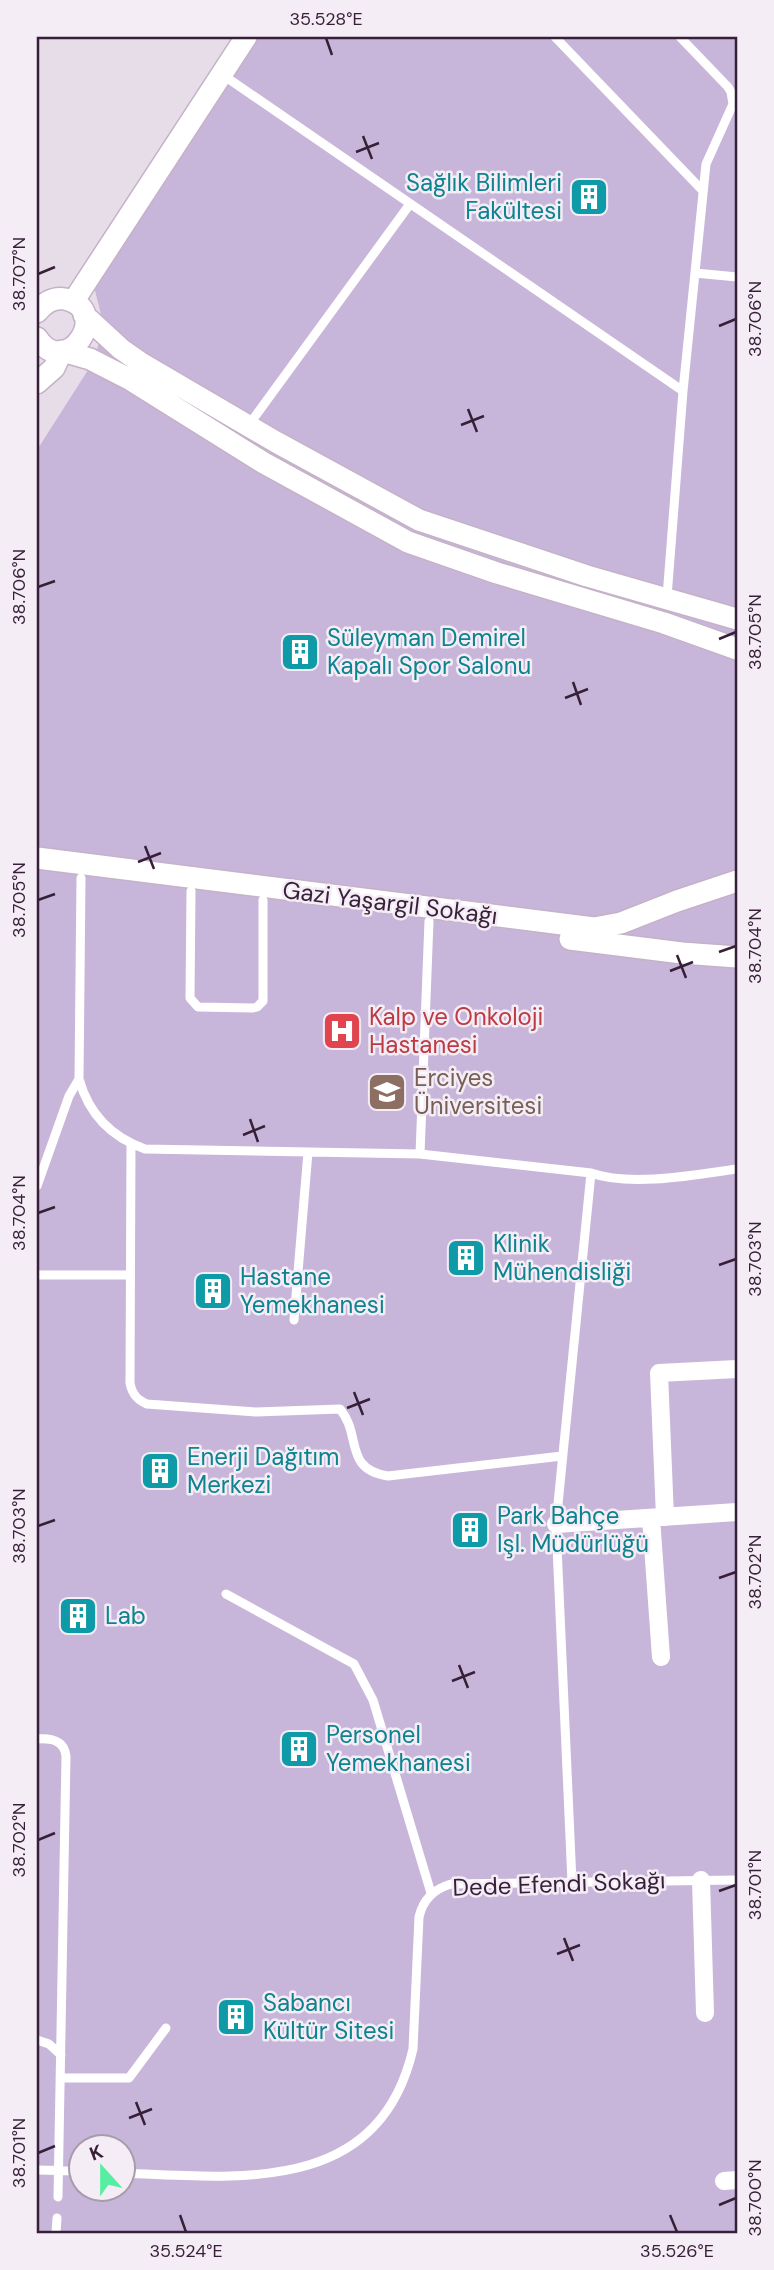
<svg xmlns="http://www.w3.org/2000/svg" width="774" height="2270" font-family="'DM Sans',sans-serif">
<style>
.green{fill:#c8b6da;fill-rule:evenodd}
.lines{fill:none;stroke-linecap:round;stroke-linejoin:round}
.secondary-casing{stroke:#c5b1c8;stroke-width:24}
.lane{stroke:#fff;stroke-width:9}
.street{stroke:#fff;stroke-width:18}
.secondary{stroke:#fff;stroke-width:21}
.ticks{fill:none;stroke:#371f38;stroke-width:2.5}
.labels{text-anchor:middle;stroke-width:5;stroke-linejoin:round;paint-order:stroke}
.culture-label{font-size:24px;fill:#0d838f;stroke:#f4edf6;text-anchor:start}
.street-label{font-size:24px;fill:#371f38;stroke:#f4edf6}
.health-label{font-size:24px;fill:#be3a42;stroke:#f4edf6;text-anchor:start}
.education-label{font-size:24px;fill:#785e54;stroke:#f4edf6;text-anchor:start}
.neatline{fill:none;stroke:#371f38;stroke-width:2.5}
.ticks-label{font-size:18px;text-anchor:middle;fill:#371f38}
</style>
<rect width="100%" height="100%" fill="#e6dde9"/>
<path class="green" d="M 248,37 L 737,37 L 737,2233 L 37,2233 L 37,450 L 95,359 L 103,323 L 91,274 ZM 80,2148 L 122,2148 L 122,2190 L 80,2190 Z"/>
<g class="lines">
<g class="secondary-casing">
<path id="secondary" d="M 73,302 L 246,37
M 37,312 C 44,303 53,297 65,299 C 114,310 66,382 37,338
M 84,315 L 121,349 L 141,363 L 276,442 L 419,520 L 587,576 L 737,619
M 37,383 L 54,368 L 62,351 L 90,359 L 131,380 L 264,463 L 408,542 L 497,573 L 664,623 L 737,649
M 37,858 L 594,928 L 621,923 L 677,901 L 737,881
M 570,939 L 682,953 L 737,957"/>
</g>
<path class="lane" d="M 555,37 L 703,191
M 223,75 L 683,391
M 695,273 L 737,277
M 248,426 L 410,204
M 667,597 L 683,391 L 706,164 L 733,104 L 731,92 L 728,87 L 680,37
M 81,878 L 79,1079 C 89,1115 111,1137 145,1149 L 420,1154 L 591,1173 C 630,1187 695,1175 737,1169
M 191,891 L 190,998 L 198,1007 L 253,1008 L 257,1007 L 263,1001 L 263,900
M 131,1144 L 130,1383 C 132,1394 137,1400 147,1404 L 256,1412 L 340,1409 C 362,1435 343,1469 388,1476 L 562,1456
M 420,1154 L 429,921
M 37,1186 L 69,1096 L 79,1079
M 37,1275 L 130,1275
M 294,1320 L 308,1152
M 226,1594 L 354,1664 L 373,1700 L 431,1893
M 37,1739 C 51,1738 64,1740 66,1756 L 58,2197
M 572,1882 L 556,1524 L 591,1173
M 37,2040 L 49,2044 L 61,2055
M 60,2078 L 129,2078 L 166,2028
M 37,2170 L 80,2171
M 122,2173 C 240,2178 379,2195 413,2049 L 419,1917 C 423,1899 434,1889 451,1884 L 737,1880
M 56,2233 L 57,2218"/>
<path class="street" d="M 665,1517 L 659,1373 L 737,1369
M 651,1518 L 661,1657
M 556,1524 L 737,1512
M 701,1880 L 705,2013
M 724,2181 L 737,2180"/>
<use href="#secondary" class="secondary"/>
</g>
<path class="ticks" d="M 326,38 L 332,55M 363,136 L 372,159M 356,152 L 379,143M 38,274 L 55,267M 719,326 L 736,319M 468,409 L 477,432M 461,425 L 484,416M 38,587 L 55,581M 719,639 L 736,632M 573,682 L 581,705M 565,698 L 588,689M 145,846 L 154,869M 138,862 L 161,853M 38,900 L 55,894M 719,952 L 736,946M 677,955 L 686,978M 670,971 L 693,962M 250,1119 L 258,1142M 243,1135 L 265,1126M 38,1213 L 55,1207M 719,1265 L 736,1259M 354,1392 L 363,1415M 347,1408 L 370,1399M 38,1526 L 55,1520M 719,1578 L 736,1572M 459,1665 L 468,1688M 452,1681 L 475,1672M 38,1840 L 55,1833M 719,1891 L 736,1885M 564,1938 L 573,1961M 557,1954 L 580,1945M 136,2102 L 145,2125M 129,2118 L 152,2109M 38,2153 L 55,2146M 719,2205 L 736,2198M 180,2215 L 186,2232M 670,2215 L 677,2232"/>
<defs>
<g id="building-square" transform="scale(2.0125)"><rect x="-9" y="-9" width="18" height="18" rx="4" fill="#0f9aa8" stroke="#f4edf6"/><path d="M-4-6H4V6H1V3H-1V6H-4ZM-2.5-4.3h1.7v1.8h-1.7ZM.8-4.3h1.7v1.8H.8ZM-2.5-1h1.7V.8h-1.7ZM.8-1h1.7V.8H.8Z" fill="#fff"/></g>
<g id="hospital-square" transform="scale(2.0125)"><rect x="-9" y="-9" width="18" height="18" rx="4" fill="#e0444e" stroke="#f4edf6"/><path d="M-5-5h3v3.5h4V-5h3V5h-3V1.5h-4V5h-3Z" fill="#fff"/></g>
<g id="university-square" transform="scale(2.0125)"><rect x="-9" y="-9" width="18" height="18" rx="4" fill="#8d6e63" stroke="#f4edf6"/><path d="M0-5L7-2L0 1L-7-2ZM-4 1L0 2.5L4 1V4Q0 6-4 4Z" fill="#fff"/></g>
</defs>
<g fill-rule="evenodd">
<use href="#building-square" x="589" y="197"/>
<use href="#building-square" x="300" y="652"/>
<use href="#hospital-square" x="342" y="1031"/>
<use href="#university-square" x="387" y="1092"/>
<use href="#building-square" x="466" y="1258"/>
<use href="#building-square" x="213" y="1291"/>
<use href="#building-square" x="160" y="1471"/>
<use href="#building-square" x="470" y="1530"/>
<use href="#building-square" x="78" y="1616"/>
<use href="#building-square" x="299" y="1749"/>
<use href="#building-square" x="236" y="2017"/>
</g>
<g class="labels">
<g class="culture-label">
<text x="562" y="191" text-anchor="end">Sağlık Bilimleri<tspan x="562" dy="28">Fakültesi</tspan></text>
<text x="327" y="646">Süleyman Demirel<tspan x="327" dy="28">Kapalı Spor Salonu</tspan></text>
<text x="493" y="1252">Klinik<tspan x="493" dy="28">Mühendisliği</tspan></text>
<text x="240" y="1285">Hastane<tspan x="240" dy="28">Yemekhanesi</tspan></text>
<text x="187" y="1465">Enerji Dağıtım<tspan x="187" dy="28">Merkezi</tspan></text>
<text x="497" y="1524">Park Bahçe<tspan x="497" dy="28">Işl. Müdürlüğü</tspan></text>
<text x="105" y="1624">Lab</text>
<text x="326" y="1743">Personel<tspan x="326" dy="28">Yemekhanesi</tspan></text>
<text x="263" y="2011">Sabancı<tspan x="263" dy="28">Kültür Sitesi</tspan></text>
</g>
<g class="street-label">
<text transform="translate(390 903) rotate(7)" y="8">Gazi Yaşargil Sokağı</text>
<text transform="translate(559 1884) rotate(-2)" y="8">Dede Efendi Sokağı</text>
</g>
<g class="health-label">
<text x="369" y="1025">Kalp ve Onkoloji<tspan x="369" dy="28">Hastanesi</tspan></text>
</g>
<g class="education-label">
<text x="414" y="1086">Erciyes<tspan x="414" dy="28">Üniversitesi</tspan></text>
</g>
</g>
<rect width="774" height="2270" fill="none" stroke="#f4edf6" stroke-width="77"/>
<g transform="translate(102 2168) rotate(339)"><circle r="33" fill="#f4edf6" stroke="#a89baa" stroke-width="2"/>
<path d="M0-5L12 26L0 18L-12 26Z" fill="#56eea0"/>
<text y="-10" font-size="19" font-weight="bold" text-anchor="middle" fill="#371f38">K</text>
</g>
<rect x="38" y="38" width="698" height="2194" class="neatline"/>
<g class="ticks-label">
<text x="326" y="25">35.528°E</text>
<text transform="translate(19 274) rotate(-90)" y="6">38.707°N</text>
<text transform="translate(755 319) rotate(-90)" y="6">38.706°N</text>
<text transform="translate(19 587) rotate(-90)" y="6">38.706°N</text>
<text transform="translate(755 632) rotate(-90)" y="6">38.705°N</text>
<text transform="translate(19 900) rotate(-90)" y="6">38.705°N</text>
<text transform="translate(755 946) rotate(-90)" y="6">38.704°N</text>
<text transform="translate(19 1213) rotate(-90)" y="6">38.704°N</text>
<text transform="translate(755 1259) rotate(-90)" y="6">38.703°N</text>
<text transform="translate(19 1526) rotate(-90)" y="6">38.703°N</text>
<text transform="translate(755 1572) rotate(-90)" y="6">38.702°N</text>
<text transform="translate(19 1840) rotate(-90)" y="6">38.702°N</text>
<text transform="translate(755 1885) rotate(-90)" y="6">38.701°N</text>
<text transform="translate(19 2153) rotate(-90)" y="6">38.701°N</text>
<text transform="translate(755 2198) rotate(-90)" y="6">38.700°N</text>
<text x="186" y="2257">35.524°E</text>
<text x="677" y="2257">35.526°E</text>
</g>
</svg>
